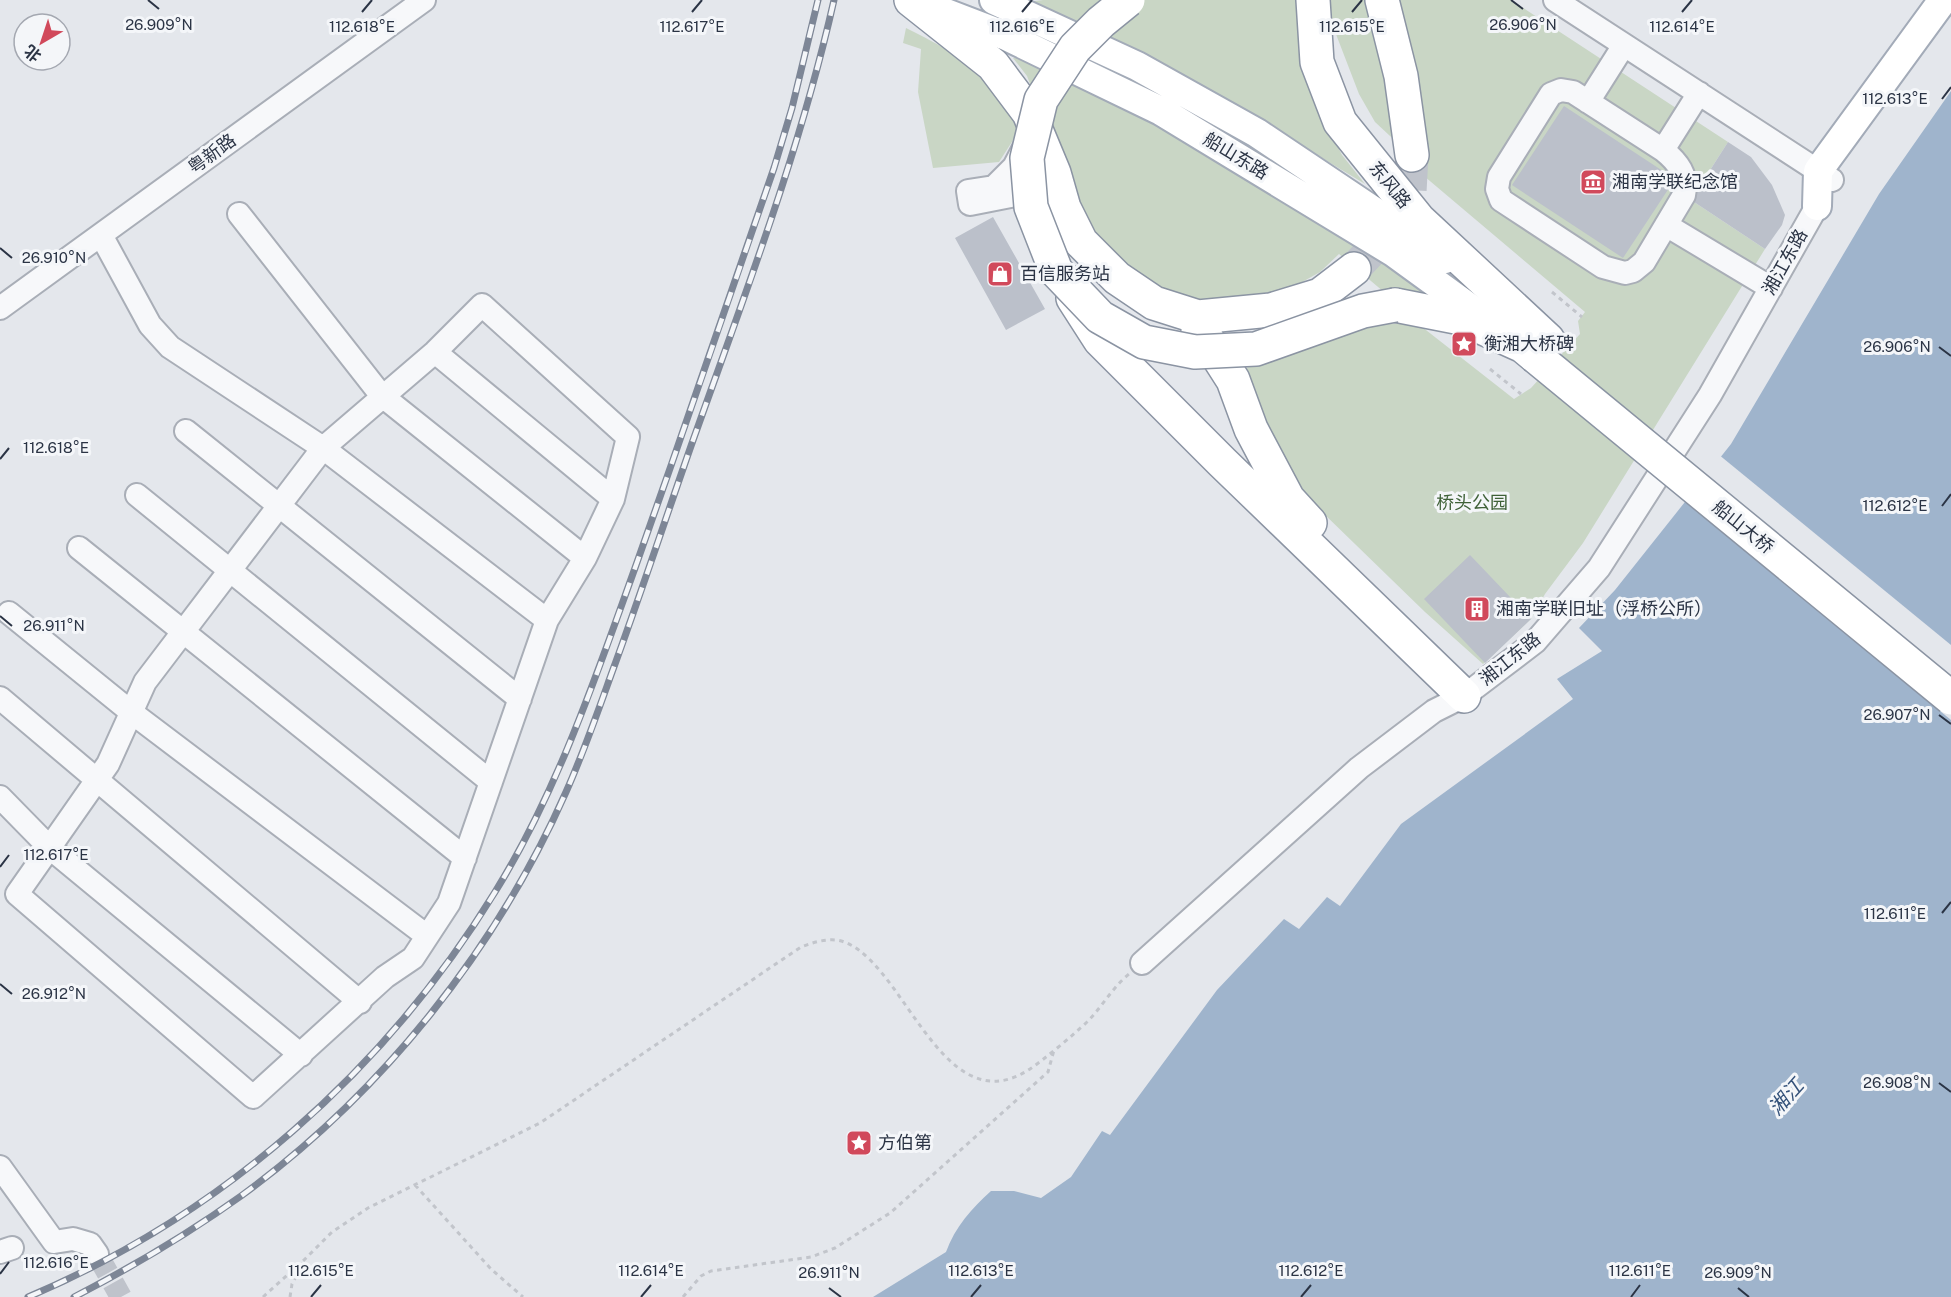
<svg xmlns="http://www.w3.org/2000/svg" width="1951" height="1297" font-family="'Public Sans','Noto Sans SC',sans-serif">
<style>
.green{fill:#c9d6c5}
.water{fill:#9fb4cc}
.pier{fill:#e4e7ec}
.building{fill:#bbc0ca}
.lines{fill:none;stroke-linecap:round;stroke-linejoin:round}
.minor-tunnel{stroke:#bfc3cb;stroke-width:22;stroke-dasharray:22 11;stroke-linecap:butt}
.highway-tunnel{stroke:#bfc3cb;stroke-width:33;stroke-dasharray:33 16;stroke-linecap:butt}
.minor-casing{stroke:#a9aeb7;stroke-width:26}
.major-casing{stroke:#a3abb8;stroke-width:32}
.highway-casing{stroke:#8b94a3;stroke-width:36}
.path{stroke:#c2c5cb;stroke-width:3;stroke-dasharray:4.5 4.5;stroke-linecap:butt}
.minor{stroke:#f7f8fa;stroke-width:22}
.major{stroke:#fff;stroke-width:28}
.highway{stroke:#fff;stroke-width:33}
.rail-casing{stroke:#7d8696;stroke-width:7}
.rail{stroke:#f4f6f9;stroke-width:4.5;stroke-dasharray:14;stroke-linecap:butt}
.highway-bridge-casing{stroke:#8b94a3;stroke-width:36;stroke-linecap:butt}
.highway-bridge{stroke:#fff;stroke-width:33}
.ticks{fill:none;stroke:#2b3445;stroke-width:2}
.labels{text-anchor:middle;stroke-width:6;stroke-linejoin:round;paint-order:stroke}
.street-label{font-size:18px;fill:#2b3445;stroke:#f4f6f9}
.poi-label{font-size:18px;fill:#2b3445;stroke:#f4f6f9;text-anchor:start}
.park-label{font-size:18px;fill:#3f6138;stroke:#f4f6f9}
.water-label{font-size:20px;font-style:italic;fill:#34527a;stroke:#f4f6f9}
.ticks-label{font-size:15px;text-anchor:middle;fill:#2b3445;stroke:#f4f6f9;stroke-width:6;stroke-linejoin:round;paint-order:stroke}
</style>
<rect width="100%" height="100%" fill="#e4e7ec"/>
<path class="green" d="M 1043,0 L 1303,0 L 1324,120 L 1342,155 L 1365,184 L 1256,118 L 1020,3 Z
M 1329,0 L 1374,0 L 1404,149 L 1375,122 L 1359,94 L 1329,16 Z
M 1398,0 L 1511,0 L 1728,142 L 1691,200 L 1765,249 L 1583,543 L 1545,594 L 1531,619 L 1483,664 L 1425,612 L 1321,511 L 1295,480 L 1272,440 L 1246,368 L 1342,334 L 1382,324 L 1417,323 L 1514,399 L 1531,388 L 1580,334 L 1578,321 L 1585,312 L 1424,176 L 1427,137 Z
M 906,28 C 941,45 973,63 997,94 C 1006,105 1012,119 1019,131 L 999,162 L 933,168 L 918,92 L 921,49 L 903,43 Z
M 1013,58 L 1028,59 L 1117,102 L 1309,210 L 1425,292 L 1384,292 L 1339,254 L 1320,272 L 1288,290 L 1246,301 L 1197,302 L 1159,290 L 1119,267 L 1087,232 L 1027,76 Z"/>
<path class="water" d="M 1951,91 L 1951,1297 L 873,1297 L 946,1252 C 955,1227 972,1208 991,1191 L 1014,1191 L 1041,1198 L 1071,1177 L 1102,1131 L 1110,1135 L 1217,990 L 1284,919 L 1299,929 L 1327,897 L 1340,906 L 1401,824 L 1573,699 L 1557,679 L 1602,651 L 1579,628 L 1615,590 L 1731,444 L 1879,194 Z"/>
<path class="pier" d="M 1718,454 L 1951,645 L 1951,720 L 1682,499 Z"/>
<path class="building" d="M 1564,106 L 1675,179 L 1623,258 L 1512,185 Z
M 1728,142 L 1751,157 L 1772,185 L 1785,215 L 1782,225 L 1765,249 L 1691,200 Z
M 993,217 L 1045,309 L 1006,330 L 955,238 Z
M 1470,555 L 1531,619 L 1485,663 L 1424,599 Z"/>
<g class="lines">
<path class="minor-tunnel" d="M 97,1254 L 121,1297"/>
<path class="highway-tunnel" d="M 1354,269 L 1388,233 L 1410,192 L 1412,155"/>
<g class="minor-casing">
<path id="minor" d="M 1555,0 L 1832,180
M 1561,90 L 1573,92 L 1663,150 C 1678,162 1688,175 1684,195 L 1644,262 L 1633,271 L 1625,273 L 1603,267 L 1501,200 L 1497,189 L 1499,177 L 1551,94 Z
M 1588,102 L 1624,45
M 1026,144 L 1014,167 L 994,187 L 968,191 L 970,204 L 1016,195 L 1044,201
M 1663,150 L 1699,93
M 239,214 L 381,395 L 585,558
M 1666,225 L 1771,288
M 101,235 L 150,325 L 170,347 L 323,448 L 547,620
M 482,305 L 628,437 L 613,499 L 585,558 L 547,620 L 449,903 L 413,958 L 385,977 L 253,1097 L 17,894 L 108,764 L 145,682 L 323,448 L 435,352 Z
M 0,308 L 424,0
M 435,352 L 613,499
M 186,431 L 520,699
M 137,495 L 491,782
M 79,548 L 465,858
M 9,613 L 131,712 L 427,936
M 0,698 L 360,1002
M 0,797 L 50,848 L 301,1055
M 1142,963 L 1359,768 L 1434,711 L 1464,696 L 1535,642 L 1599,568 L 1710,395 L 1817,206
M 0,1167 L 54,1242 L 73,1239 L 90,1244 L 97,1254
M 0,1252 L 12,1248"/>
</g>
<g class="major-casing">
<path id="major" d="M 994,0 L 1137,66 L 1257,133 L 1445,259
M 925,5 L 1006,36 L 1161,111 L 1393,252 L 1492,324
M 1817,206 L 1818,171 L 1943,0"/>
</g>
<g class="highway-casing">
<path id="highway" d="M 911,0 L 993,65 L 1029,113 L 1054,173 L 1064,208 L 1081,242 L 1117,278 L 1154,303 L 1198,317 L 1271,310 L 1320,295 L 1354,269
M 1313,0 L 1317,62 L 1340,122 L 1419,220 L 1548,340
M 1382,0 L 1401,76 L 1412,155
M 1073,298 L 1100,340 L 1222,462 L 1464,696
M 1395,305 L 1461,318 L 1523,346 L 1535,356
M 1198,330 L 1203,333 L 1233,380 L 1251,429 L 1288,499 L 1310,523"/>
</g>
<path class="path" d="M 1552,292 L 1582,317
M 1490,369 L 1521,394
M 415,1185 L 491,1269 L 523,1297
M 263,1297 L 303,1261 L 332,1232 L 368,1208 L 540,1123 L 801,947 C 812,943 823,939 836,940 C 902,949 939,1129 1030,1069 C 1046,1058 1072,1036 1087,1022 C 1102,1007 1112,988 1129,974
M 290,1297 L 292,1284 L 303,1263
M 683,1297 L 701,1276 L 711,1271 L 811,1257 L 835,1248 L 890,1213 L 1048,1072 L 1054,1050"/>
<use href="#minor" class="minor"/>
<use href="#major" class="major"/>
<use href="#highway" class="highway"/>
<g class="rail-casing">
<path id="rail" d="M 28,1297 C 222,1215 385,1071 495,892 C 557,792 595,679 635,568 C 682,435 728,302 774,168 L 792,108 L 818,0
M 74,1297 C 132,1267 188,1234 241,1196 C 381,1094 496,950 566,792 C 583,754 597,714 611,675 C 639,599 664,523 691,446 C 743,299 800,152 834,0"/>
</g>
<use href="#rail" class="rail"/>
<g class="highway-bridge-casing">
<path id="highway-bridge" d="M 1128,0 L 1101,22 L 1075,48 L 1041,100 L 1027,158 L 1031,207 L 1056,271 L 1100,317 L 1144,342 L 1195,352 L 1256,349 L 1363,311 L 1395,305
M 1535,356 L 1951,698"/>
</g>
<use href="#highway-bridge" class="highway-bridge"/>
</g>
<path class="ticks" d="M 148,0 L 159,9M 1511,0 L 1523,9M 362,12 L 372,0M 692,12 L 702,0M 1022,12 L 1032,0M 1352,12 L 1362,0M 1682,12 L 1692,0M 1942,99 L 1951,87M 0,248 L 12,258M 1939,347 L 1951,356M 0,459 L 9,448M 1942,506 L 1951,494M 0,616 L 12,626M 1939,715 L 1951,724M 0,867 L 9,855M 1942,913 L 1951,902M 0,984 L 12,994M 1939,1083 L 1951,1092M 0,1274 L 9,1262M 829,1288 L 841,1297M 1738,1288 L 1749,1297M 311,1297 L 321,1285M 641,1297 L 651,1285M 971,1297 L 981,1285M 1301,1297 L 1311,1285M 1631,1297 L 1640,1285"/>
<defs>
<g id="museum-square" transform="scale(1.35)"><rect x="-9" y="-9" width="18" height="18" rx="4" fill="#d1495b" stroke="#f4f6f9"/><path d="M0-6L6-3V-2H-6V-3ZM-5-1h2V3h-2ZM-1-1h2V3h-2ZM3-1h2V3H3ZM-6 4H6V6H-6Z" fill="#fff"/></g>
<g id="shop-square" transform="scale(1.35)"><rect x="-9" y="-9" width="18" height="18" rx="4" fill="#d1495b" stroke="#f4f6f9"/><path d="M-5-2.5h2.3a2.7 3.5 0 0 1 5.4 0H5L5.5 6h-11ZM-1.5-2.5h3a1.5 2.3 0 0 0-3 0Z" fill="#fff"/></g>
<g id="sight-square" transform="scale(1.35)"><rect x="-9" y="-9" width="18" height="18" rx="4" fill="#d1495b" stroke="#f4f6f9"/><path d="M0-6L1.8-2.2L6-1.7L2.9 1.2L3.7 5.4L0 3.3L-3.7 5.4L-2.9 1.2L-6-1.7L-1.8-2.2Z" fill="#fff"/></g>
<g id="building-square" transform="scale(1.35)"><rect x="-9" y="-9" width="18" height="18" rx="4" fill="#d1495b" stroke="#f4f6f9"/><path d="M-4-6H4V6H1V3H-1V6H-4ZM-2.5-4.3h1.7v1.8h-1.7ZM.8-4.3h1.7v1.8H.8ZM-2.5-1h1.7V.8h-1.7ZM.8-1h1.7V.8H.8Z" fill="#fff"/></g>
</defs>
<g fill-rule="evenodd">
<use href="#museum-square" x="1593" y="182"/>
<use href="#shop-square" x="1000" y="274"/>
<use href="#sight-square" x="1464" y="344"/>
<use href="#building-square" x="1477" y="609"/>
<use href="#sight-square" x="859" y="1143"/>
</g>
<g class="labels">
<g class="street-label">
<text transform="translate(212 154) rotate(-36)" y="6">粤新路</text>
<text transform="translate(1236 156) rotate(31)" y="6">船山东路</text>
<text transform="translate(1390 185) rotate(51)" y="6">东风路</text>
<text transform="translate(1785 262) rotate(-61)" y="6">湘江东路</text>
<text transform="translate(1743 527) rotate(39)" y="6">船山大桥</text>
<text transform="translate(1510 659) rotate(-39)" y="6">湘江东路</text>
</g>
<g class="poi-label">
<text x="1612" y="188">湘南学联纪念馆</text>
<text x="1020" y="280">百信服务站</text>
<text x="1484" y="350">衡湘大桥碑</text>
<text x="1496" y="615">湘南学联旧址（浮桥公所）</text>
<text x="878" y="1149">方伯第</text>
</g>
<g class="park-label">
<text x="1472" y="509">桥头公园</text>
</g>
<g class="water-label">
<text transform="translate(1786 1097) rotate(-48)" y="7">湘江</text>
</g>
</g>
<g class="ticks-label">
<text x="159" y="30">26.909°N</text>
<text x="1523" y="30">26.906°N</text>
<text x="362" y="32">112.618°E</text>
<text x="692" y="32">112.617°E</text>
<text x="1022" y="32">112.616°E</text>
<text x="1352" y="32">112.615°E</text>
<text x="1682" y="32">112.614°E</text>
<text x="1895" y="104">112.613°E</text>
<text x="54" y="263">26.910°N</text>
<text x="1897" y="352">26.906°N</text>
<text x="56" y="453">112.618°E</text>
<text x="1895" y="511">112.612°E</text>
<text x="54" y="631">26.911°N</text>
<text x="1897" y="720">26.907°N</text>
<text x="56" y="860">112.617°E</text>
<text x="1895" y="919">112.611°E</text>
<text x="54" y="999">26.912°N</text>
<text x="1897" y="1088">26.908°N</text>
<text x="56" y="1268">112.616°E</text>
<text x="321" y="1276">112.615°E</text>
<text x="651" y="1276">112.614°E</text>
<text x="981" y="1276">112.613°E</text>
<text x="1311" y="1276">112.612°E</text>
<text x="1640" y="1276">112.611°E</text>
<text x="829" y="1278">26.911°N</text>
<text x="1738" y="1278">26.909°N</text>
</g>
<g transform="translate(42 42) rotate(219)"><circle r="28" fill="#f4f6f9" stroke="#a4a8b1" stroke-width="1.5"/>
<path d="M0-4.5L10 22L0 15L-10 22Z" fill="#d1495b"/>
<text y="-9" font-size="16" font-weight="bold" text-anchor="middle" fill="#2b3445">北</text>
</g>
</svg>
